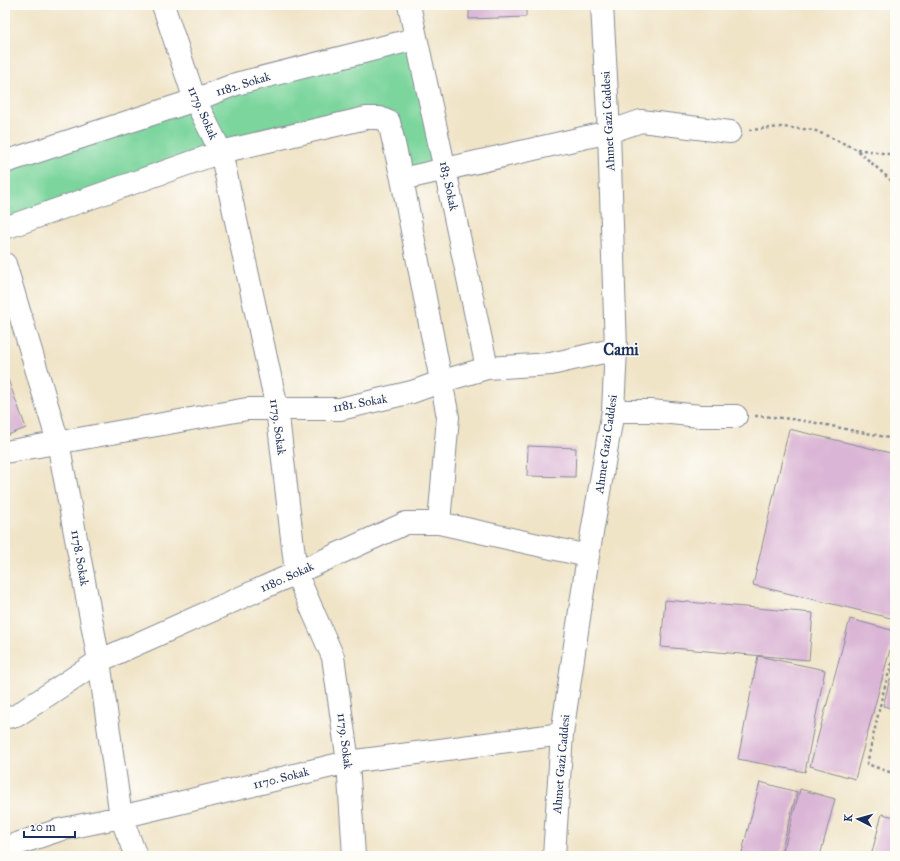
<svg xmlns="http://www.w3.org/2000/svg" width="900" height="861" font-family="'IM FELL Great Primer',serif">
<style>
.green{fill:#7bd59c;stroke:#4b827d}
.building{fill:#dab5d5}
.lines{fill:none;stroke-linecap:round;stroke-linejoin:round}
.minor-casing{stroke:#868a92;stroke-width:24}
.path{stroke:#868a92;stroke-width:2.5;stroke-dasharray:3 3;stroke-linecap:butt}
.minor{stroke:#fff;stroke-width:22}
.labels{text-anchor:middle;stroke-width:3;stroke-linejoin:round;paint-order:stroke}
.street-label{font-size:12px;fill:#1b2f5e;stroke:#fdfcf7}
.district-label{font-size:16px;font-weight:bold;fill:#1b2f5e;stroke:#fdfcf7}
</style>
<rect width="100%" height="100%" fill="#fdfcf7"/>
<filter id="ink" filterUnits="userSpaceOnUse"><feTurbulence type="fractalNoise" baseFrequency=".025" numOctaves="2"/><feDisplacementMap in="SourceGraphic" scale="8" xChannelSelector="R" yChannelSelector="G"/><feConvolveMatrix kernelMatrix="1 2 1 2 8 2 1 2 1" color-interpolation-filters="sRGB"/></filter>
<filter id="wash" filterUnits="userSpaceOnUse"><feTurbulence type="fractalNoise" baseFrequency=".012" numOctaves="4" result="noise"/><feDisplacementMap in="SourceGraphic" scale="16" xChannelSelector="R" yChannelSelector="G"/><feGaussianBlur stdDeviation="0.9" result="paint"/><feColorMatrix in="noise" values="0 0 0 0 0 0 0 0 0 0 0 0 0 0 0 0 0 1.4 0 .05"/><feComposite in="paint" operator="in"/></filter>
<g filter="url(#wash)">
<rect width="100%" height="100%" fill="#f0e4c7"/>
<path class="green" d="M 415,39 L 445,170 L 402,179 L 389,122 L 366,118 L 5,228 L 5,162 Z"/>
<g id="blocks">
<path class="building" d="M 469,5 L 526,5 L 526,17 L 469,19 Z
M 5,371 L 26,428 L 5,436 Z
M 789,429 L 895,454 L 895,619 L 753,585 Z
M 528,446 L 576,448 L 575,477 L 527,476 Z
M 665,600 L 813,613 L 809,660 L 661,647 Z
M 850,619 L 895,631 L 855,779 L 810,766 Z
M 758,656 L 825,670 L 805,772 L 738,759 Z
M 894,661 L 895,661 L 895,674 L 891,673 Z
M 890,679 L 895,680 L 895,709 L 883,706 Z
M 760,782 L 797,792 L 780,856 L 741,856 Z
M 800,789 L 835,799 L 820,856 L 782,856 Z
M 882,814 L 895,817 L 895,856 L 871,856 Z"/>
</g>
</g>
<g filter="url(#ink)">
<use href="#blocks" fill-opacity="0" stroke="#868a92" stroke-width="1"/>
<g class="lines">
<g class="minor-casing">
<path id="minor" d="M 163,5 L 195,100 L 221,152 L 277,408 L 296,573 L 333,657 L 348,762 L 354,856
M 409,5 L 445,170 L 487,368
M 5,162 L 195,100 L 236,84 L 415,39
M 402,179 L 609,132 L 641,121 L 730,132
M 5,228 L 221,152 L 366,118 L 380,118 L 389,122 L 402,179 L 448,417 L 439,523
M 5,264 L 58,442 L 99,661 L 121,817 L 136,856
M 613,411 L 651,411 L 700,416 L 736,416
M 5,452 L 247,409 L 340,409 L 412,392 L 440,382 L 487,368 L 551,364 L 616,349
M 5,717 L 16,716 L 99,661 L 296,573 L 406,523 L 439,523 L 588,556
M 5,848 L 59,830 L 121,817 L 348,762 L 562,734
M 554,856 L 562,734 L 588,556 L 613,411 L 616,349 L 609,132 L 602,5"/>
</g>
<path class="path" d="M 749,130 L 781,127 L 814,130 L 856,149 L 895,184
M 857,149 L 895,155
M 755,416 C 786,417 819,423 850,430 C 865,433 880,435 895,440
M 895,651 L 882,697 L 867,764 L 895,774"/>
<use href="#minor" class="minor"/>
</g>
</g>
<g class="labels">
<g class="street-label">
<text transform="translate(243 84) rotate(-17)" y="4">1182. Sokak</text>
<text transform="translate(203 113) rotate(66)" y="4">1179. Sokak</text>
<text transform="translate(608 121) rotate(-93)" y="4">Ahmet Gazi Caddesi</text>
<text transform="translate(449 186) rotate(78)" y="4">183. Sokak</text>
<text transform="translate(360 403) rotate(-10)" y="4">1181. Sokak</text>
<text transform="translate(278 427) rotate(82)" y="4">1179. Sokak</text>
<text transform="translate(606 444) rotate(-82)" y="4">Ahmet Gazi Caddesi</text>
<text transform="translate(80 558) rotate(80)" y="4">1178. Sokak</text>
<text transform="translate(287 577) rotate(-24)" y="4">1180. Sokak</text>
<text transform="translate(345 741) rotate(83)" y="4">1179. Sokak</text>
<text transform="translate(561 764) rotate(-85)" y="4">Ahmet Gazi Caddesi</text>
<text transform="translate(281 778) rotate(-14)" y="4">1170. Sokak</text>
</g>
<g class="district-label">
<text x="621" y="355">Cami</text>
</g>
</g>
<rect width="900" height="861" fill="none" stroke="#fdfcf7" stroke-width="20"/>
<g transform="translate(858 819) rotate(276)" stroke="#fdfcf7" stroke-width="3" paint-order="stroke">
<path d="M0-3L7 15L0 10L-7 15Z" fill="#1b2f5e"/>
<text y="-6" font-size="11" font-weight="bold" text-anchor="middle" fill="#1b2f5e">K</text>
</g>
<path d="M24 831v6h51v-6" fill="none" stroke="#1b2f5e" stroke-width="2"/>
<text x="30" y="831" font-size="12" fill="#1b2f5e" stroke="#fdfcf7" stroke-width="3" paint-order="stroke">20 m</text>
</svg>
